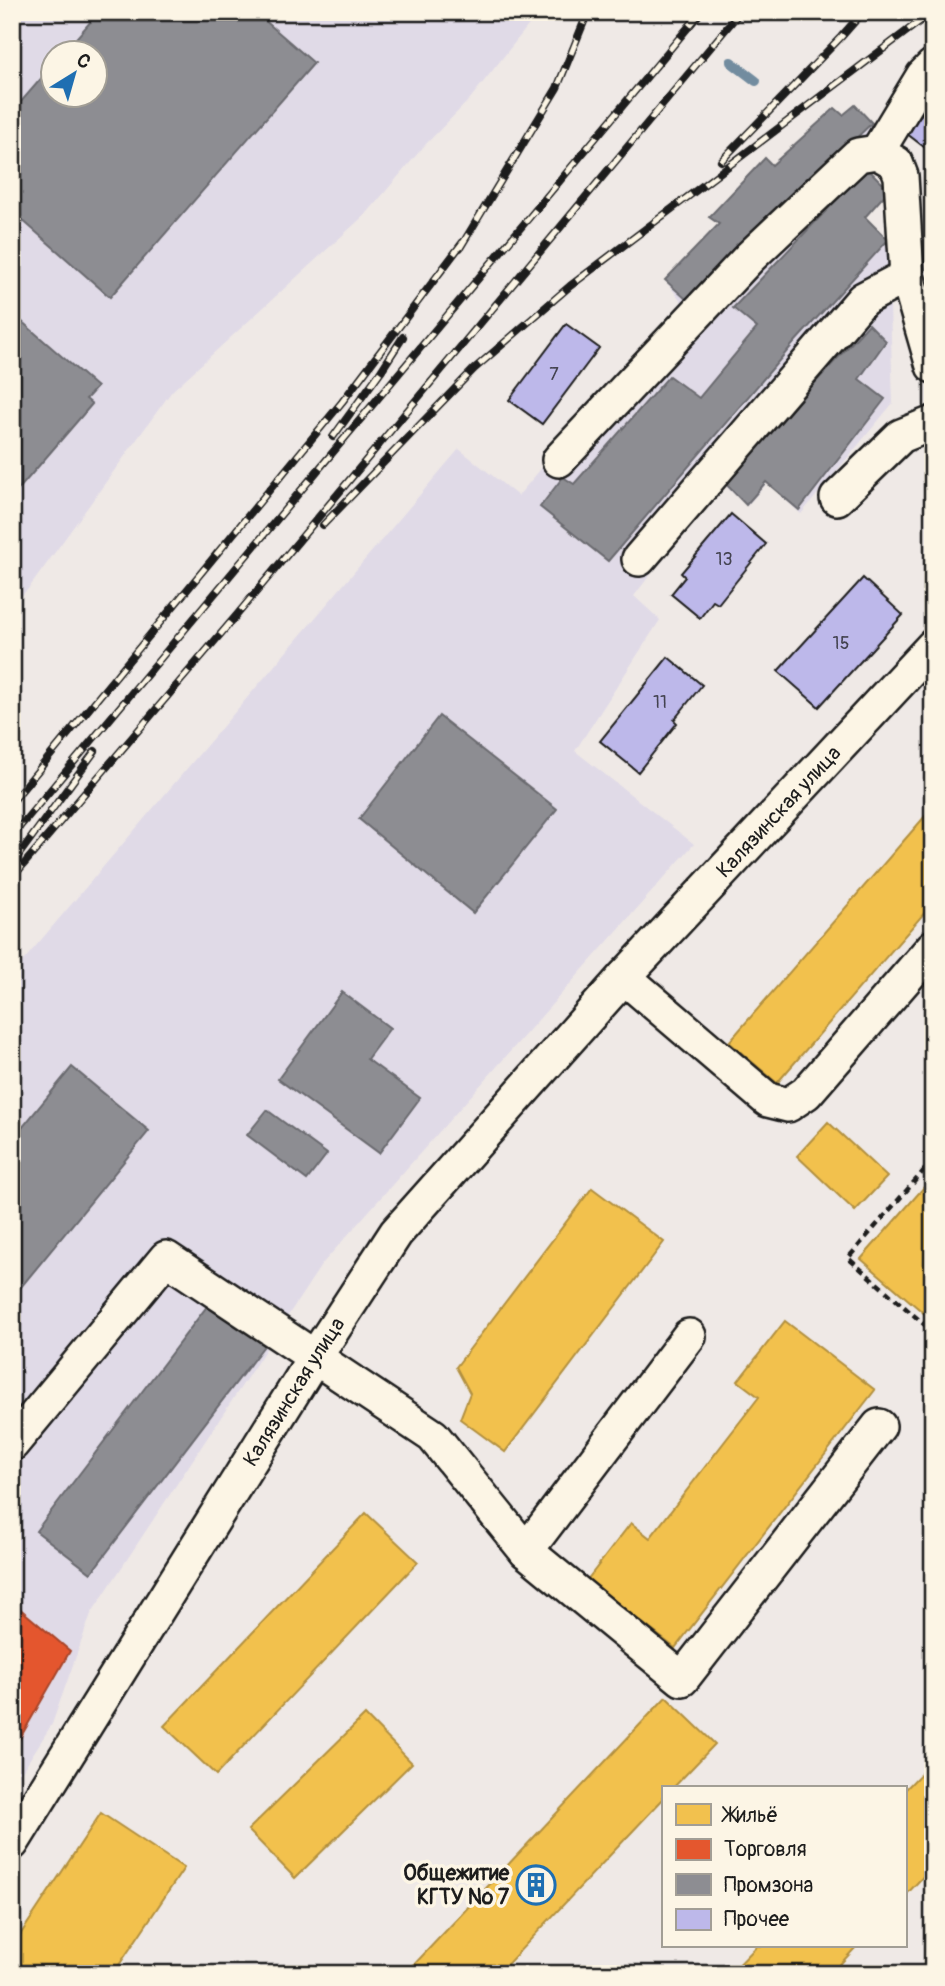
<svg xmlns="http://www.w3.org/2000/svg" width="945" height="1986" font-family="Pangolin,sans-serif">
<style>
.built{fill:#e0dae7;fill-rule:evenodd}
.homes{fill:#f2c14e;stroke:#b2903f;stroke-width:2}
.shops{fill:#e4572e;stroke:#a84529;stroke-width:2}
.industry{fill:#8d8d92;stroke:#6b6b6f;stroke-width:2}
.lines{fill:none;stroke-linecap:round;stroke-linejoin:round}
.stream{stroke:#728c9f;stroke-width:10}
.building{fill:#bdb8ea;stroke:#1c1c1c;stroke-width:2}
.minor-casing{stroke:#1c1c1c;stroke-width:38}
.path{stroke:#1c1c1c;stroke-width:4.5;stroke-dasharray:7 5;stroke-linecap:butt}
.minor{stroke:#fcf5e5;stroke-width:33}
.rail-casing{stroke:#1c1c1c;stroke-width:8}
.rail{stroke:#fcf5e5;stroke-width:5;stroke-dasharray:16;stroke-linecap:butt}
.labels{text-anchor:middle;stroke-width:7;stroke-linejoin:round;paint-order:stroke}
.number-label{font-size:18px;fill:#444350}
.street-label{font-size:21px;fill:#1c1c1c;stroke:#fcf5e5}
.poi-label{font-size:21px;font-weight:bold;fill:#1c1c1c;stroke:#fcf5e5;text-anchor:end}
</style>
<rect width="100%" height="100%" fill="#efe9e6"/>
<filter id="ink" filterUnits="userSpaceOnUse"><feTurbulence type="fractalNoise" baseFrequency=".0143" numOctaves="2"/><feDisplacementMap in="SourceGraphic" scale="14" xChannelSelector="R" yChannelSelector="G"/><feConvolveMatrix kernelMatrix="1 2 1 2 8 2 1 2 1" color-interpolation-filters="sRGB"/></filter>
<g filter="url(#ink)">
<path class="built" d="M 12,12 L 539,12 L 469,100 L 425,145 L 368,212 L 172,391 L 29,588 L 12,605 ZM 52,52 L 94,52 L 94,94 L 52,94 Z
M 855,105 L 872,123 L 867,168 L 889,190 L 865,217 L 888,240 L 893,403 L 801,514 L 767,483 L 747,506 L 721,482 L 634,596 L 660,620 L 575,751 L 694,844 L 322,1264 L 91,1614 L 52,1724 L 12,1787 L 12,974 L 459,449 L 518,496 L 682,302 L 665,280 L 718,224 L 709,217 L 765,158 L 772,165 L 835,108 L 843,115 Z"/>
<path class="homes" d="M 933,807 L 933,903 L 777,1083 L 729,1042 Z
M 828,1122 L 887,1177 L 855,1211 L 797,1156 Z
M 933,1177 L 933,1321 L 861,1259 Z
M 592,1188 L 664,1242 L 505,1452 L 460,1419 L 470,1393 L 456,1367 Z
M 785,1321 L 875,1390 L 675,1648 L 587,1580 L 631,1523 L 650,1538 L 759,1397 L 738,1381 Z
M 366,1513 L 418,1562 L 216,1775 L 164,1726 Z
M 666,1697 L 715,1744 L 673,1788 L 663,1788 L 663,1799 L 498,1974 L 411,1974 L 408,1971 Z
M 365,1715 L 412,1763 L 295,1878 L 248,1830 Z
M 933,1761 L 933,1866 L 905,1896 L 905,1790 Z
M 101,1813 L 184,1868 L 113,1974 L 12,1974 L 12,1947 Z
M 757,1946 L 857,1946 L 831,1974 L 730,1974 Z"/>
<path class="shops" d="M 12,1602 L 70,1651 L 12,1752 Z"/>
<path class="industry" d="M 99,12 L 255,12 L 314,63 L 110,297 L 12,211 L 12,112 L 52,66 L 52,94 L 94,94 L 94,52 L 64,52 Z
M 855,105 L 872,123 L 687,300 L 665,280 L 719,224 L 709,217 L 765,158 L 772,165 L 835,108 L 843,115 Z
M 867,168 L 889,190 L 865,217 L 888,240 L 794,343 L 608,561 L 540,507 L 563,477 L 574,484 L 669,376 L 699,398 L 757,328 L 733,308 Z
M 12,313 L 97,387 L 86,399 L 92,404 L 12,497 Z
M 869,324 L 886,341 L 859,379 L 885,399 L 799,510 L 766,482 L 746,505 L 724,482 Z
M 439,716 L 557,809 L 473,913 L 359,819 Z
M 342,992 L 390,1028 L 367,1059 L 420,1098 L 379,1153 L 278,1079 Z
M 72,1067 L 149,1131 L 12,1298 L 12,1140 Z
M 267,1110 L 327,1154 L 307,1180 L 247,1135 Z
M 221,1288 L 276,1330 L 91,1573 L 36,1531 Z"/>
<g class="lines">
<path class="stream" d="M 731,62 L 756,81"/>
</g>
<path class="building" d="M 933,100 L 933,154 L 906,133 Z
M 566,324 L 599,348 L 542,424 L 509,400 Z
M 731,514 L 766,544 L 718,604 L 713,601 L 700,618 L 671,594 L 685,577 L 681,573 Z
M 863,578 L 903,615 L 819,707 L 778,671 Z
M 668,657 L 702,685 L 674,720 L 677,723 L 638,772 L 600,741 Z"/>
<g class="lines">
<g class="minor-casing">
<g id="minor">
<path d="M 877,152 L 923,76 L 933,66"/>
<path d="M 559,460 L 750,257 L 858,155 L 877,152 L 896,163 L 901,176 L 907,276 L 933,366"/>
<path d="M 837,498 L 901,436 L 933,423"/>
<path d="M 639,559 L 863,299 L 907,276"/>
<path d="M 624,977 L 768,1100 L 788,1105 L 806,1093 L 933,947"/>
<path d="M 12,1444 L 166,1258 L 433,1436 L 526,1551 L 682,1679 L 879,1426"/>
<path d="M 526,1551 L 689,1336"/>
<path id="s1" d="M 12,1843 L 315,1357 L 396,1233 L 624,977 L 933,646"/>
</g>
</g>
<path class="path" d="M 933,1160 L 848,1258 L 933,1332"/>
<use href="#minor" class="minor"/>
<g class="rail-casing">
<path id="rail" d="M 721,161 L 841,37 L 863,12
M 460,248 L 557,88 L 588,12
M 333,437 L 381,371 L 403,337
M 323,525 L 474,369 L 570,286 L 932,12
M 12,802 L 342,402 L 463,242
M 12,836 L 701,12
M 12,864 L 95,751
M 12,878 L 236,616 L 740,12"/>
</g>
<use href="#rail" class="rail"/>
</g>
</g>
<defs>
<g id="building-ring" transform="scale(2.0125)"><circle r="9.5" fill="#fcf5e5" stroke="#1f6fb2" stroke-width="1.5"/><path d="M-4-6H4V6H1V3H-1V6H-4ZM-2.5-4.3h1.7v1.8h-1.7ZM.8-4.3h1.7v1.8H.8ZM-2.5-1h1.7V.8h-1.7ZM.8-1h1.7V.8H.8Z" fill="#1f6fb2"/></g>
</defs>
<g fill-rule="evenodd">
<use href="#building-ring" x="536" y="1885"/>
</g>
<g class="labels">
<g class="number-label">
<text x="554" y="380">7</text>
<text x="724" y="565">13</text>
<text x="841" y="649">15</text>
<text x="660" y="708">11</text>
</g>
<g class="street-label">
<text dy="7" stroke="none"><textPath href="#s1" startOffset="1290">Калязинская улица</textPath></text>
<text dy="7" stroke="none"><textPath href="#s1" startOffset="532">Калязинская улица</textPath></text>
</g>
<g class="poi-label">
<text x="509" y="1880">Общежитие<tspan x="509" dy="24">КГТУ № 7</tspan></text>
</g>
</g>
<rect width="945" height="1986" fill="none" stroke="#fcf5e5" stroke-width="42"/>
<rect x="21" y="21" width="903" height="1944" fill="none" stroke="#1c1c1c" stroke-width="2.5" filter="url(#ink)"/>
<rect x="662" y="1786" width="245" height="161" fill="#fcf5e5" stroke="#a29e95" stroke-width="2"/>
<rect x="676" y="1804" width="35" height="21" fill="#f2c14e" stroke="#a29e95" stroke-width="2"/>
<text x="724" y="1822" font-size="21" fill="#1c1c1c">Жильё</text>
<rect x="676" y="1839" width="35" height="21" fill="#e4572e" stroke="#a29e95" stroke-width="2"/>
<text x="724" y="1856" font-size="21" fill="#1c1c1c">Торговля</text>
<rect x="676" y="1874" width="35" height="21" fill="#8d8d92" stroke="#a29e95" stroke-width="2"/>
<text x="724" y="1892" font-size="21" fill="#1c1c1c">Промзона</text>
<rect x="676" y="1909" width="35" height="21" fill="#bdb8ea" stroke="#a29e95" stroke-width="2"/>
<text x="724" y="1926" font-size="21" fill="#1c1c1c">Прочее</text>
<g transform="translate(74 74) rotate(37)"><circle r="33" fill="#fcf5e5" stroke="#a29e95" stroke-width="2"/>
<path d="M0-5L12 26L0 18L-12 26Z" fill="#1f6fb2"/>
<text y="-10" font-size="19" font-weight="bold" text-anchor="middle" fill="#1c1c1c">С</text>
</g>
</svg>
